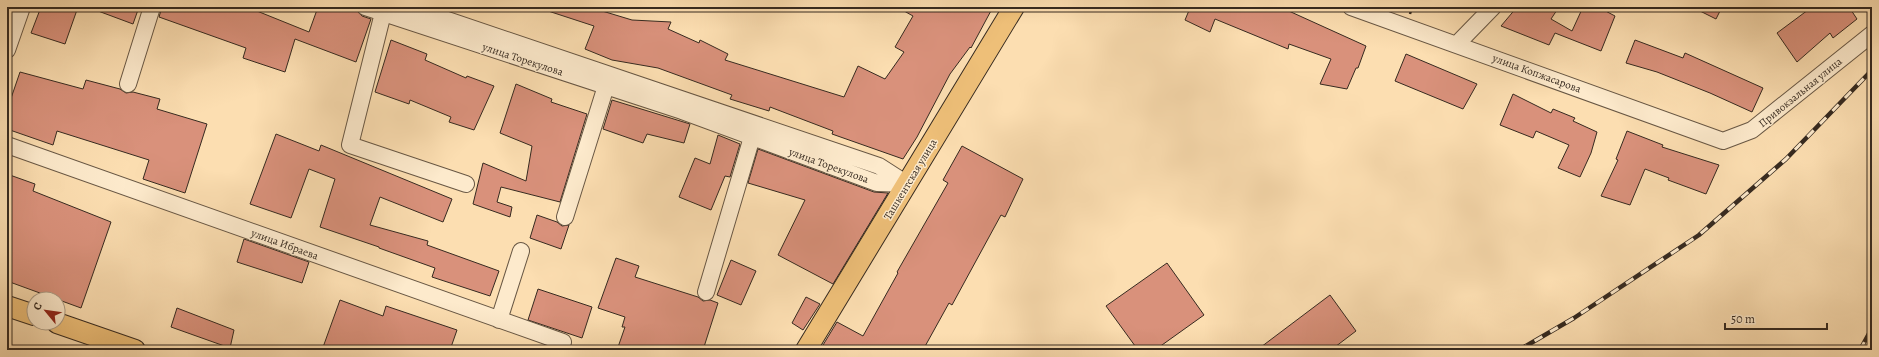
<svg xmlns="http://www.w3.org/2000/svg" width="1879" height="357" font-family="Alegreya,serif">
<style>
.building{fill:#d9917b;stroke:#362a20}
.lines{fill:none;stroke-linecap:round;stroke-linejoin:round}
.minor-casing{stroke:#685744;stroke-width:18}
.major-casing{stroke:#362a20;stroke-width:22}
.path{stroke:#362a20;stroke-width:2.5;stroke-dasharray:3 2;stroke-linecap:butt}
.minor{stroke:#fdeacc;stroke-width:16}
.major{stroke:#eebf78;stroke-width:20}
.rail-casing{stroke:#362a20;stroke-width:4.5}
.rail{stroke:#fdeacc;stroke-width:3;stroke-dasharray:9;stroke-linecap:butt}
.labels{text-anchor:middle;stroke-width:3;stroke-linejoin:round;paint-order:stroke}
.street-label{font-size:11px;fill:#362a20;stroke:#fdeacc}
</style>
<rect width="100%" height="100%" fill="#fcdeb1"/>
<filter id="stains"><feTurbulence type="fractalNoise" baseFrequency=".005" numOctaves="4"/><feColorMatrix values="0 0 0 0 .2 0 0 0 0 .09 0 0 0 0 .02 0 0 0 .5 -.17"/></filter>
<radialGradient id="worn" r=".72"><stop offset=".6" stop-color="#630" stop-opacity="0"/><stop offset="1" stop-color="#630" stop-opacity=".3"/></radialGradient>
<path class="building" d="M 41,7 L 78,7 L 65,44 L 31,33 Z
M 90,7 L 139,7 L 133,24 L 90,8 Z
M 162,7 L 247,7 L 309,32 L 318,7 L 349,7 L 356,9 L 362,16 L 371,19 L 356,62 L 295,39 L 285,72 L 243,58 L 246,48 L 159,17 Z
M 543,7 L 589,7 L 632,20 L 671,22 L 668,29 L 699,43 L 700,40 L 728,54 L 725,60 L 844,97 L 858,66 L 885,79 L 904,52 L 895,47 L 913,16 L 897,7 L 993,7 L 971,48 L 970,47 L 950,74 L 917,137 L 903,159 L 832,134 L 833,131 L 770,107 L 769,111 L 730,99 L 732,95 L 658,68 L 612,60 L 585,49 L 594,26 L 542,9 Z
M 1187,7 L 1280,7 L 1366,46 L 1358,68 L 1356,68 L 1347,89 L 1320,84 L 1331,59 L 1289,44 L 1288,49 L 1215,19 L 1210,32 L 1185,20 L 1190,8 Z
M 1517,7 L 1559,7 L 1551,19 L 1572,31 L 1583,7 L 1598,7 L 1615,16 L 1601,51 L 1555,33 L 1549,45 L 1501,26 Z
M 1692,7 L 1722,7 L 1716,19 Z
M 1812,7 L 1849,7 L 1857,19 L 1833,38 L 1830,33 L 1797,62 L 1777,33 Z
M 391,40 L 427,54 L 425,60 L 466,78 L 467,76 L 494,86 L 474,130 L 449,122 L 451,117 L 410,100 L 409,104 L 375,92 Z
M 1635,40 L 1683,58 L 1685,53 L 1763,88 L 1752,112 L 1710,93 L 1657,72 L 1626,63 Z
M 1406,54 L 1477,84 L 1463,109 L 1395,81 Z
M 20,72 L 83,89 L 86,80 L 120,89 L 126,93 L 133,92 L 160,99 L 157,109 L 207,124 L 185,193 L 143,179 L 149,160 L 57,131 L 53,145 L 7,129 L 7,110 Z
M 516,84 L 552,99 L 551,102 L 587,114 L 560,202 L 501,187 L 497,202 L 512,207 L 510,217 L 473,204 L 483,163 L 526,181 L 532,146 L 500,133 Z
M 1513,94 L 1551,113 L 1553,109 L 1575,118 L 1573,121 L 1597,132 L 1591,153 L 1580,177 L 1558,168 L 1569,145 L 1536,131 L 1533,138 L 1500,125 Z
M 612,100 L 690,124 L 684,143 L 647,134 L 643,143 L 603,129 Z
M 1627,131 L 1663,145 L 1662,147 L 1719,165 L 1706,194 L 1668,180 L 1669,178 L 1645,169 L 1630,205 L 1601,196 L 1618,160 L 1616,159 Z
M 276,134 L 319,151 L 321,145 L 452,199 L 443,222 L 380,197 L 370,225 L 428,241 L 427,245 L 499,271 L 490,296 L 432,277 L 435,268 L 379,248 L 379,247 L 320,227 L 335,179 L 309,169 L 291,218 L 250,204 Z
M 718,135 L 740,144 L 730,177 L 725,176 L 711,210 L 679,197 L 695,158 L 710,164 Z
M 962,146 L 1023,179 L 1005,217 L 1001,215 L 952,305 L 949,303 L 923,350 L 820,350 L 837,322 L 863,336 L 898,273 L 897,272 L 948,183 L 943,180 Z
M 758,149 L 874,192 L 888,193 L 833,284 L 778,255 L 805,200 L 748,183 Z
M 7,174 L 35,184 L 33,191 L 111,222 L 81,308 L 7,281 Z
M 537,215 L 557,222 L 562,226 L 569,225 L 561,249 L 530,238 Z
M 244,239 L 309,262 L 302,283 L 237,262 Z
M 616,258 L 639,266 L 635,277 L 698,297 L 703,301 L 710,300 L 718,303 L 703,350 L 617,350 L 625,327 L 622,327 L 625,317 L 598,308 Z
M 731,260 L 756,271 L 741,305 L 717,295 Z
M 1167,263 L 1204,315 L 1155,350 L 1138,350 L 1106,306 Z
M 538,289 L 592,307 L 582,338 L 528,320 Z
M 1330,295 L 1356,331 L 1331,350 L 1257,350 Z
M 806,297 L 820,304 L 803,330 L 792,323 Z
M 340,300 L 383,316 L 386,306 L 457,330 L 450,350 L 322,350 Z
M 177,308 L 234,330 L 230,348 L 171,327 Z"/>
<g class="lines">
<g class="minor-casing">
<path id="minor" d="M 365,7 L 682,111 L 877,183 L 907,184
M 409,7 L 879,166 L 907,184
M 1351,7 L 1723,141 L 1752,130 L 1872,34
M 383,13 L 350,145 L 466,184
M 1457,44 L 1493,7
M 7,50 L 22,7
M 128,84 L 152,7
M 7,145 L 563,342
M 565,217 L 606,86
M 706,292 L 752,137
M 499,320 L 521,251"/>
</g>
<g class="major-casing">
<path id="major" d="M 7,306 L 34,315
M 57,323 L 135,350
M 806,350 L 1014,7"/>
</g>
<path class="path" d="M 1410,14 L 1412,7"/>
<use href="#minor" class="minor"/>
<use href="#major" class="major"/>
<g class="rail-casing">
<path id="rail" d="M 1519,350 L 1574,318 L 1699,235 L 1786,159 L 1872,70
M 1860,350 L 1872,328"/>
</g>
<use href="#rail" class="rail"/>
</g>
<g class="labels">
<g class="street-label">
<text transform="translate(523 59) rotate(18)" y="4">улица Торекулова</text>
<text transform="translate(1537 73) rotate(20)" y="4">улица Копжасарова</text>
<text transform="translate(1800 92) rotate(-39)" y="4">Привокзальная улица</text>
<text transform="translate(829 165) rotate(20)" y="4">улица Торекулова</text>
<text transform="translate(910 179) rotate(-59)" y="4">Ташкентская улица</text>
<text transform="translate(285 244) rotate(20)" y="4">улица Ибраева</text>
</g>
</g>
<rect width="1879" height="357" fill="none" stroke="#fcdeb1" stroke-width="24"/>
<rect x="8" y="8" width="1863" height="341" fill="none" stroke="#362a20" stroke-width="2"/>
<rect x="12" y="12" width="1855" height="333" fill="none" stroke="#362a20"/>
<g transform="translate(46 311) rotate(299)"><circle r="19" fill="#fdeacc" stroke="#ad9d87"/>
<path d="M0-3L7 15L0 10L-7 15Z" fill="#8f2418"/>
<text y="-6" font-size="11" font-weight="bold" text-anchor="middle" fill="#362a20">С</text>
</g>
<path d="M1725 323v6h102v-6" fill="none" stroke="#362a20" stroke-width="2"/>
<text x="1731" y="323" font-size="12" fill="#362a20" stroke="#fdeacc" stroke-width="3" paint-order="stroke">50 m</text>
<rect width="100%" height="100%" filter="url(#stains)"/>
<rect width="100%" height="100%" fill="url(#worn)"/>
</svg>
